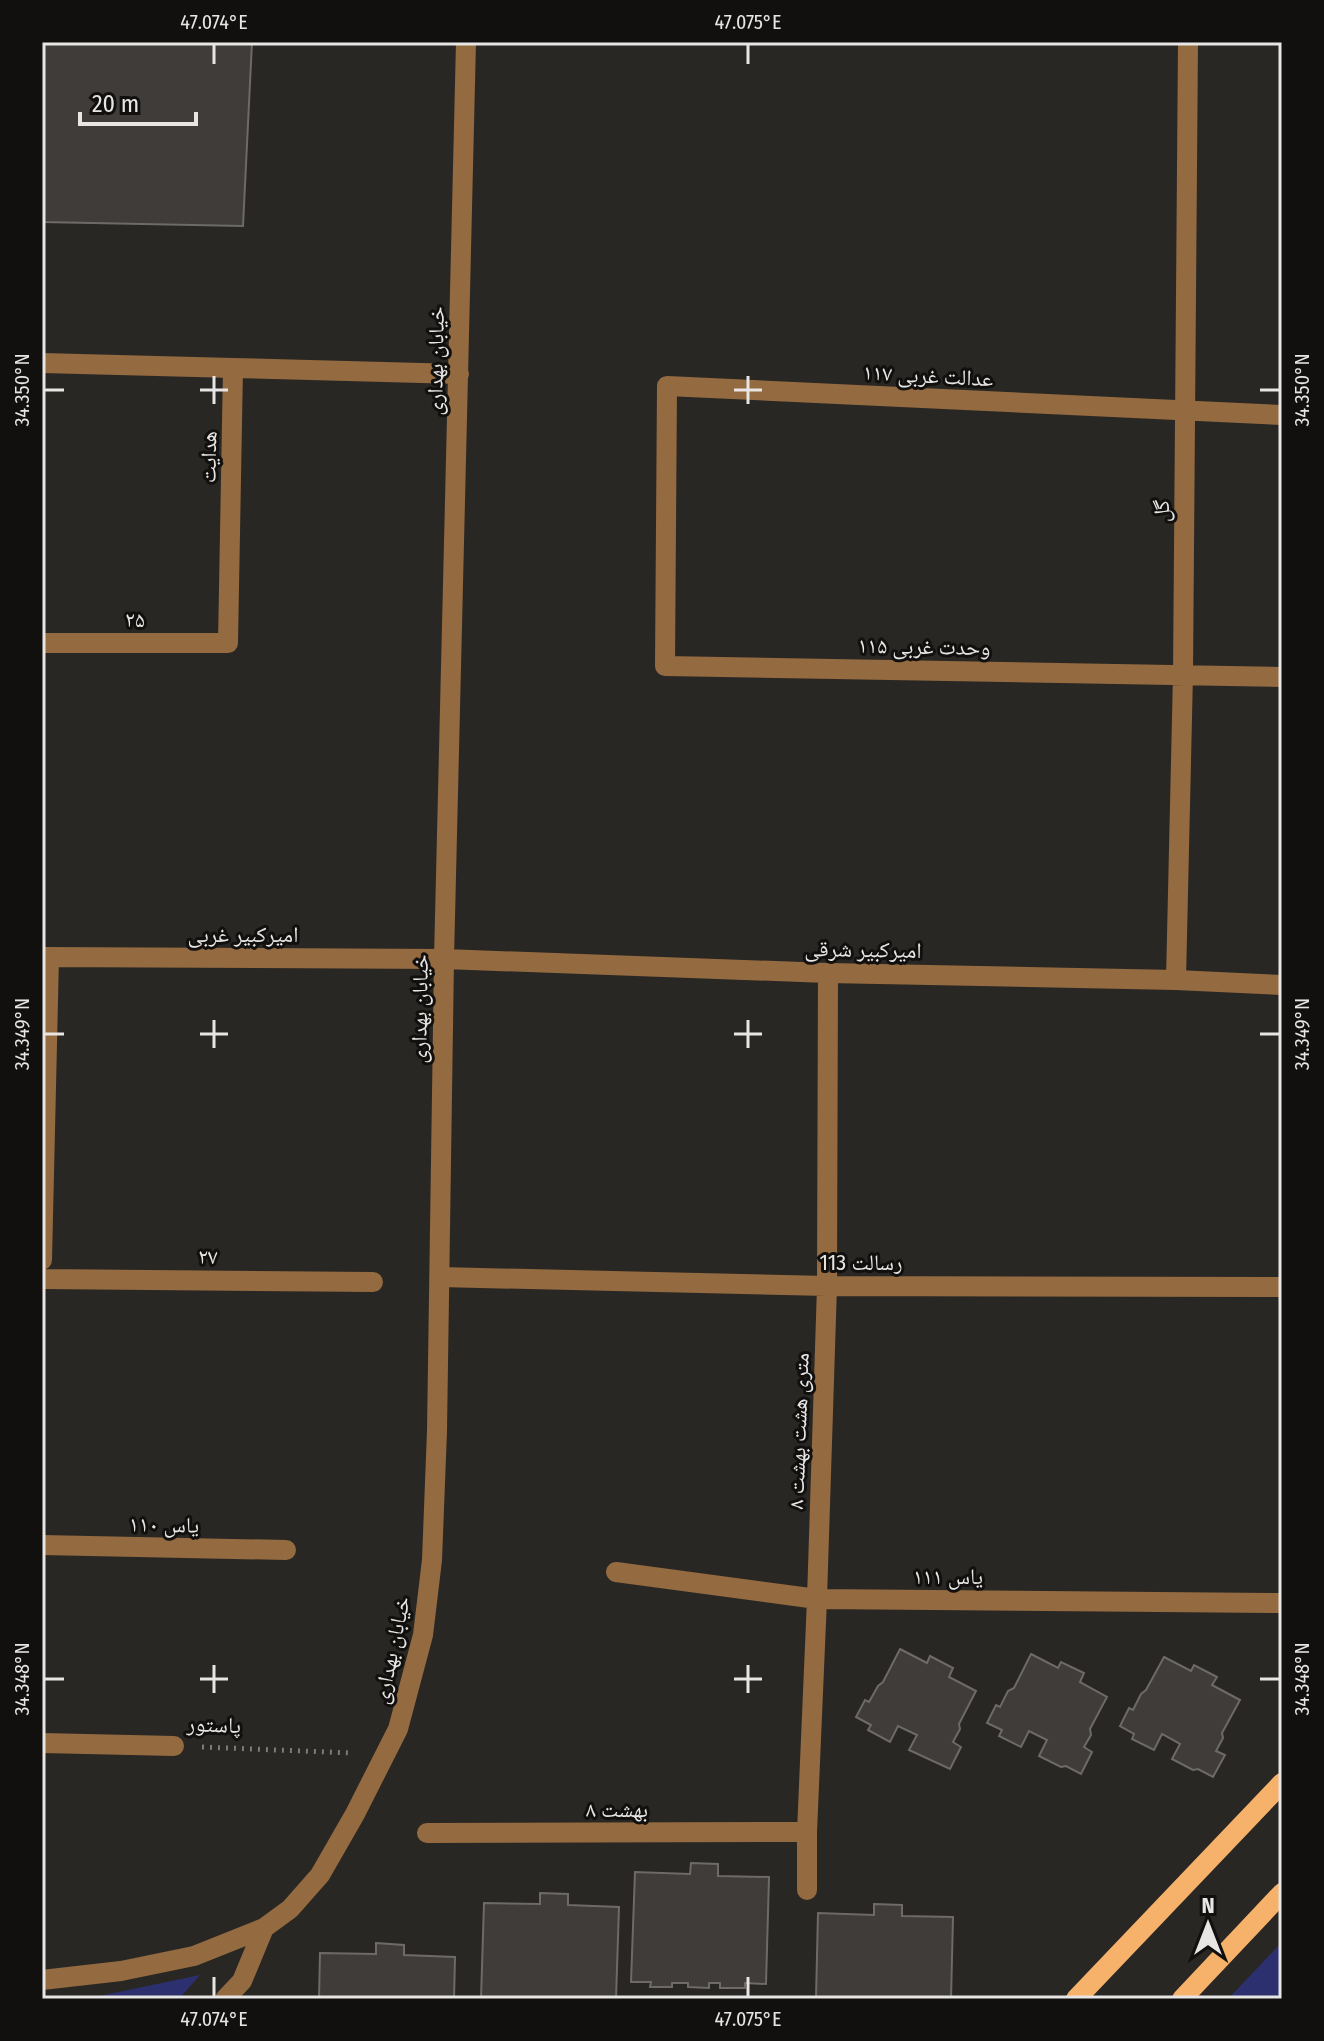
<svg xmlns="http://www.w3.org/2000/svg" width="1324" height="2041" font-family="'Fira Sans Condensed','Noto Naskh Arabic',sans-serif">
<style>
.green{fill:#2d306e}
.building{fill:#3f3c39;stroke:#6d6a67;stroke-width:2}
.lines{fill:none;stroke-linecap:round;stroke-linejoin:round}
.path{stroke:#7d7b78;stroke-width:5;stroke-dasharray:2 6;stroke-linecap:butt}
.minor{stroke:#946a40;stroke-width:20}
.major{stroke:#f6b16a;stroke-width:20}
.ticks{fill:none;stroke:#e8e6e4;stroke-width:3}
.labels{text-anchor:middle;stroke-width:6;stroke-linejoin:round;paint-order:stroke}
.street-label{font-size:22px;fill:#e8e6e4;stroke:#11100f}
.neatline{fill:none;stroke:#e8e6e4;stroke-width:3}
.ticks-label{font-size:20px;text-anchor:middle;fill:#e8e6e4}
</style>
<rect width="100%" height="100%" fill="#292724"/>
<path class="green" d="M 1282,1942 L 1282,1999 L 1228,1999 Z
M 200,1975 L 179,1999 L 85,1999 Z"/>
<path class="building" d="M 42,42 L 252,42 L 243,226 L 42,222 Z
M 900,1649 L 927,1663 L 930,1656 L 953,1668 L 949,1677 L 976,1691 L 959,1724 L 960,1729 L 953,1742 L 961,1747 L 950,1769 L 909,1750 L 917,1735 L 898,1726 L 890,1742 L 868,1730 L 871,1725 L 856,1717 L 865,1700 L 869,1702 L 878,1686 L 883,1682 Z
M 1031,1654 L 1058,1668 L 1061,1662 L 1084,1673 L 1080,1682 L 1107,1697 L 1090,1729 L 1091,1735 L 1084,1747 L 1092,1752 L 1081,1774 L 1066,1766 L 1061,1767 L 1039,1756 L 1047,1740 L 1029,1731 L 1021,1747 L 999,1736 L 1002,1730 L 987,1723 L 996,1705 L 1000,1707 L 1008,1691 L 1014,1688 Z
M 1164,1657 L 1191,1671 L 1194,1665 L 1217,1677 L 1212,1685 L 1240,1700 L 1222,1733 L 1223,1738 L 1216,1751 L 1225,1755 L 1213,1777 L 1198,1769 L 1193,1770 L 1172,1759 L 1180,1744 L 1162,1734 L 1154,1750 L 1132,1739 L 1134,1734 L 1120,1726 L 1129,1708 L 1133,1710 L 1141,1694 L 1146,1690 Z
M 691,1863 L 718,1864 L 718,1876 L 769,1877 L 766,1984 L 745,1983 L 745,1988 L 720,1988 L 720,1983 L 709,1983 L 709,1988 L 688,1987 L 688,1983 L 672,1983 L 672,1987 L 650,1987 L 651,1982 L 631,1982 L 635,1872 L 690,1874 Z
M 540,1893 L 568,1894 L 568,1905 L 619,1907 L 616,1999 L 481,1999 L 484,1903 L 540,1904 Z
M 874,1904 L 902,1905 L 902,1916 L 953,1917 L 951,1999 L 816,1999 L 818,1913 L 874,1915 Z
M 376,1943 L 404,1945 L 404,1955 L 455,1957 L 454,1999 L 319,1999 L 320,1953 L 376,1954 Z"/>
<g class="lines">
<path class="path" d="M 202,1747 L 352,1753"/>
<path class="minor" d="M 42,363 L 233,368 L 228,643 L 42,643
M 233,368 L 459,374
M 1282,415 L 667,386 L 665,666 L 1282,677
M 42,957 L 444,959 L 828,973 L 1176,980 L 1282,985
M 1176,980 L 1183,674 L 1188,42
M 42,1260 L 49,957
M 440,1277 L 827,1286 L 1282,1287
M 42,1279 L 373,1282
M 42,1545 L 286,1550
M 616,1572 L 817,1599 L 1282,1603
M 42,1743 L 174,1746
M 427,1833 L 807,1832
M 807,1890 L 807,1832 L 817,1599 L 827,1286 L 828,973
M 42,1980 L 121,1971 L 194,1956 L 264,1928 L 290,1909 L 320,1875 L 355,1814 L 398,1729 L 423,1635 L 432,1560 L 437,1431 L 444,959 L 466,42
M 225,1999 L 242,1981 L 264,1928"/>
<path class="major" d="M 1076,1999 L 1282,1783
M 1182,1999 L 1282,1893"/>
</g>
<path class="ticks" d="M 214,44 L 214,64M 748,44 L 748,64M 214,376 L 214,404M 748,376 L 748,404M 44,390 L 64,390M 200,390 L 228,390M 734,390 L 762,390M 1260,390 L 1280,390M 214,1020 L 214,1048M 748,1020 L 748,1048M 44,1034 L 64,1034M 200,1034 L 228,1034M 734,1034 L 762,1034M 1260,1034 L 1280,1034M 214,1665 L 214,1693M 748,1665 L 748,1693M 44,1679 L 64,1679M 200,1679 L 228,1679M 734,1679 L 762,1679M 1260,1679 L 1280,1679M 214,1977 L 214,1997M 748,1977 L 748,1997"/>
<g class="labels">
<g class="street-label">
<text transform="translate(435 361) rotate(-89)" y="8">خیابان بهداری</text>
<text transform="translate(928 375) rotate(3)" y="8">۱۱۷ عدالت غربی</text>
<text transform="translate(208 457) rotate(-89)" y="8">هدایت</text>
<text transform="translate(1161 511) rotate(-89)" y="8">گل</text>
<text x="135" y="627">۲۵</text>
<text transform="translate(924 646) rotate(1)" y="8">۱۱۵ وحدت غربی</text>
<text x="243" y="942">امیرکبیر غربی</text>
<text transform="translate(863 949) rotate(1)" y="8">امیرکبیر شرقی</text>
<text transform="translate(419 1009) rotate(-89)" y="8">خیابان بهداری</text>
<text transform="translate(208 1256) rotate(1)" y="8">۲۷</text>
<text x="861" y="1270">رسالت 113</text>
<text transform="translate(798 1431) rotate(-88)" y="8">۸ متری هشت بهشت</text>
<text transform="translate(164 1524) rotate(1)" y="8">یاس ۱۱۰</text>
<text x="948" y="1584">یاس ۱۱۱</text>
<text transform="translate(391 1650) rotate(-78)" y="8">خیابان بهداری</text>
<text transform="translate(214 1724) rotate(2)" y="8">پاستور</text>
<text x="617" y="1817">۸ بهشت</text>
</g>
</g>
<rect width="1324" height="2041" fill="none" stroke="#11100f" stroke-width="88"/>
<g transform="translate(1208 1925)" stroke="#11100f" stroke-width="6" paint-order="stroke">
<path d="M0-6L14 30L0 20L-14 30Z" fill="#e8e6e4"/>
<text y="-12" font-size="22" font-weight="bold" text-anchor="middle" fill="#e8e6e4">N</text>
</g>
<path d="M80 112v12h116v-12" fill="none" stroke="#e8e6e4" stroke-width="4"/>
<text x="92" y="112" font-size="24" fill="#e8e6e4" stroke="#11100f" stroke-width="6" paint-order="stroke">20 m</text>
<rect x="44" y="44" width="1236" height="1953" class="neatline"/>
<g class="ticks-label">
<text x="214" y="29">47.074°E</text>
<text x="748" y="29">47.075°E</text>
<text transform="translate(22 390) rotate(-90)" y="7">34.350°N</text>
<text transform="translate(1302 390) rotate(-90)" y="7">34.350°N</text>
<text transform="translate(22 1034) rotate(-90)" y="7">34.349°N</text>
<text transform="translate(1302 1034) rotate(-90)" y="7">34.349°N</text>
<text transform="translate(22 1679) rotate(-90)" y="7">34.348°N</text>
<text transform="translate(1302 1679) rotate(-90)" y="7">34.348°N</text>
<text x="214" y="2026">47.074°E</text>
<text x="748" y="2026">47.075°E</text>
</g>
</svg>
